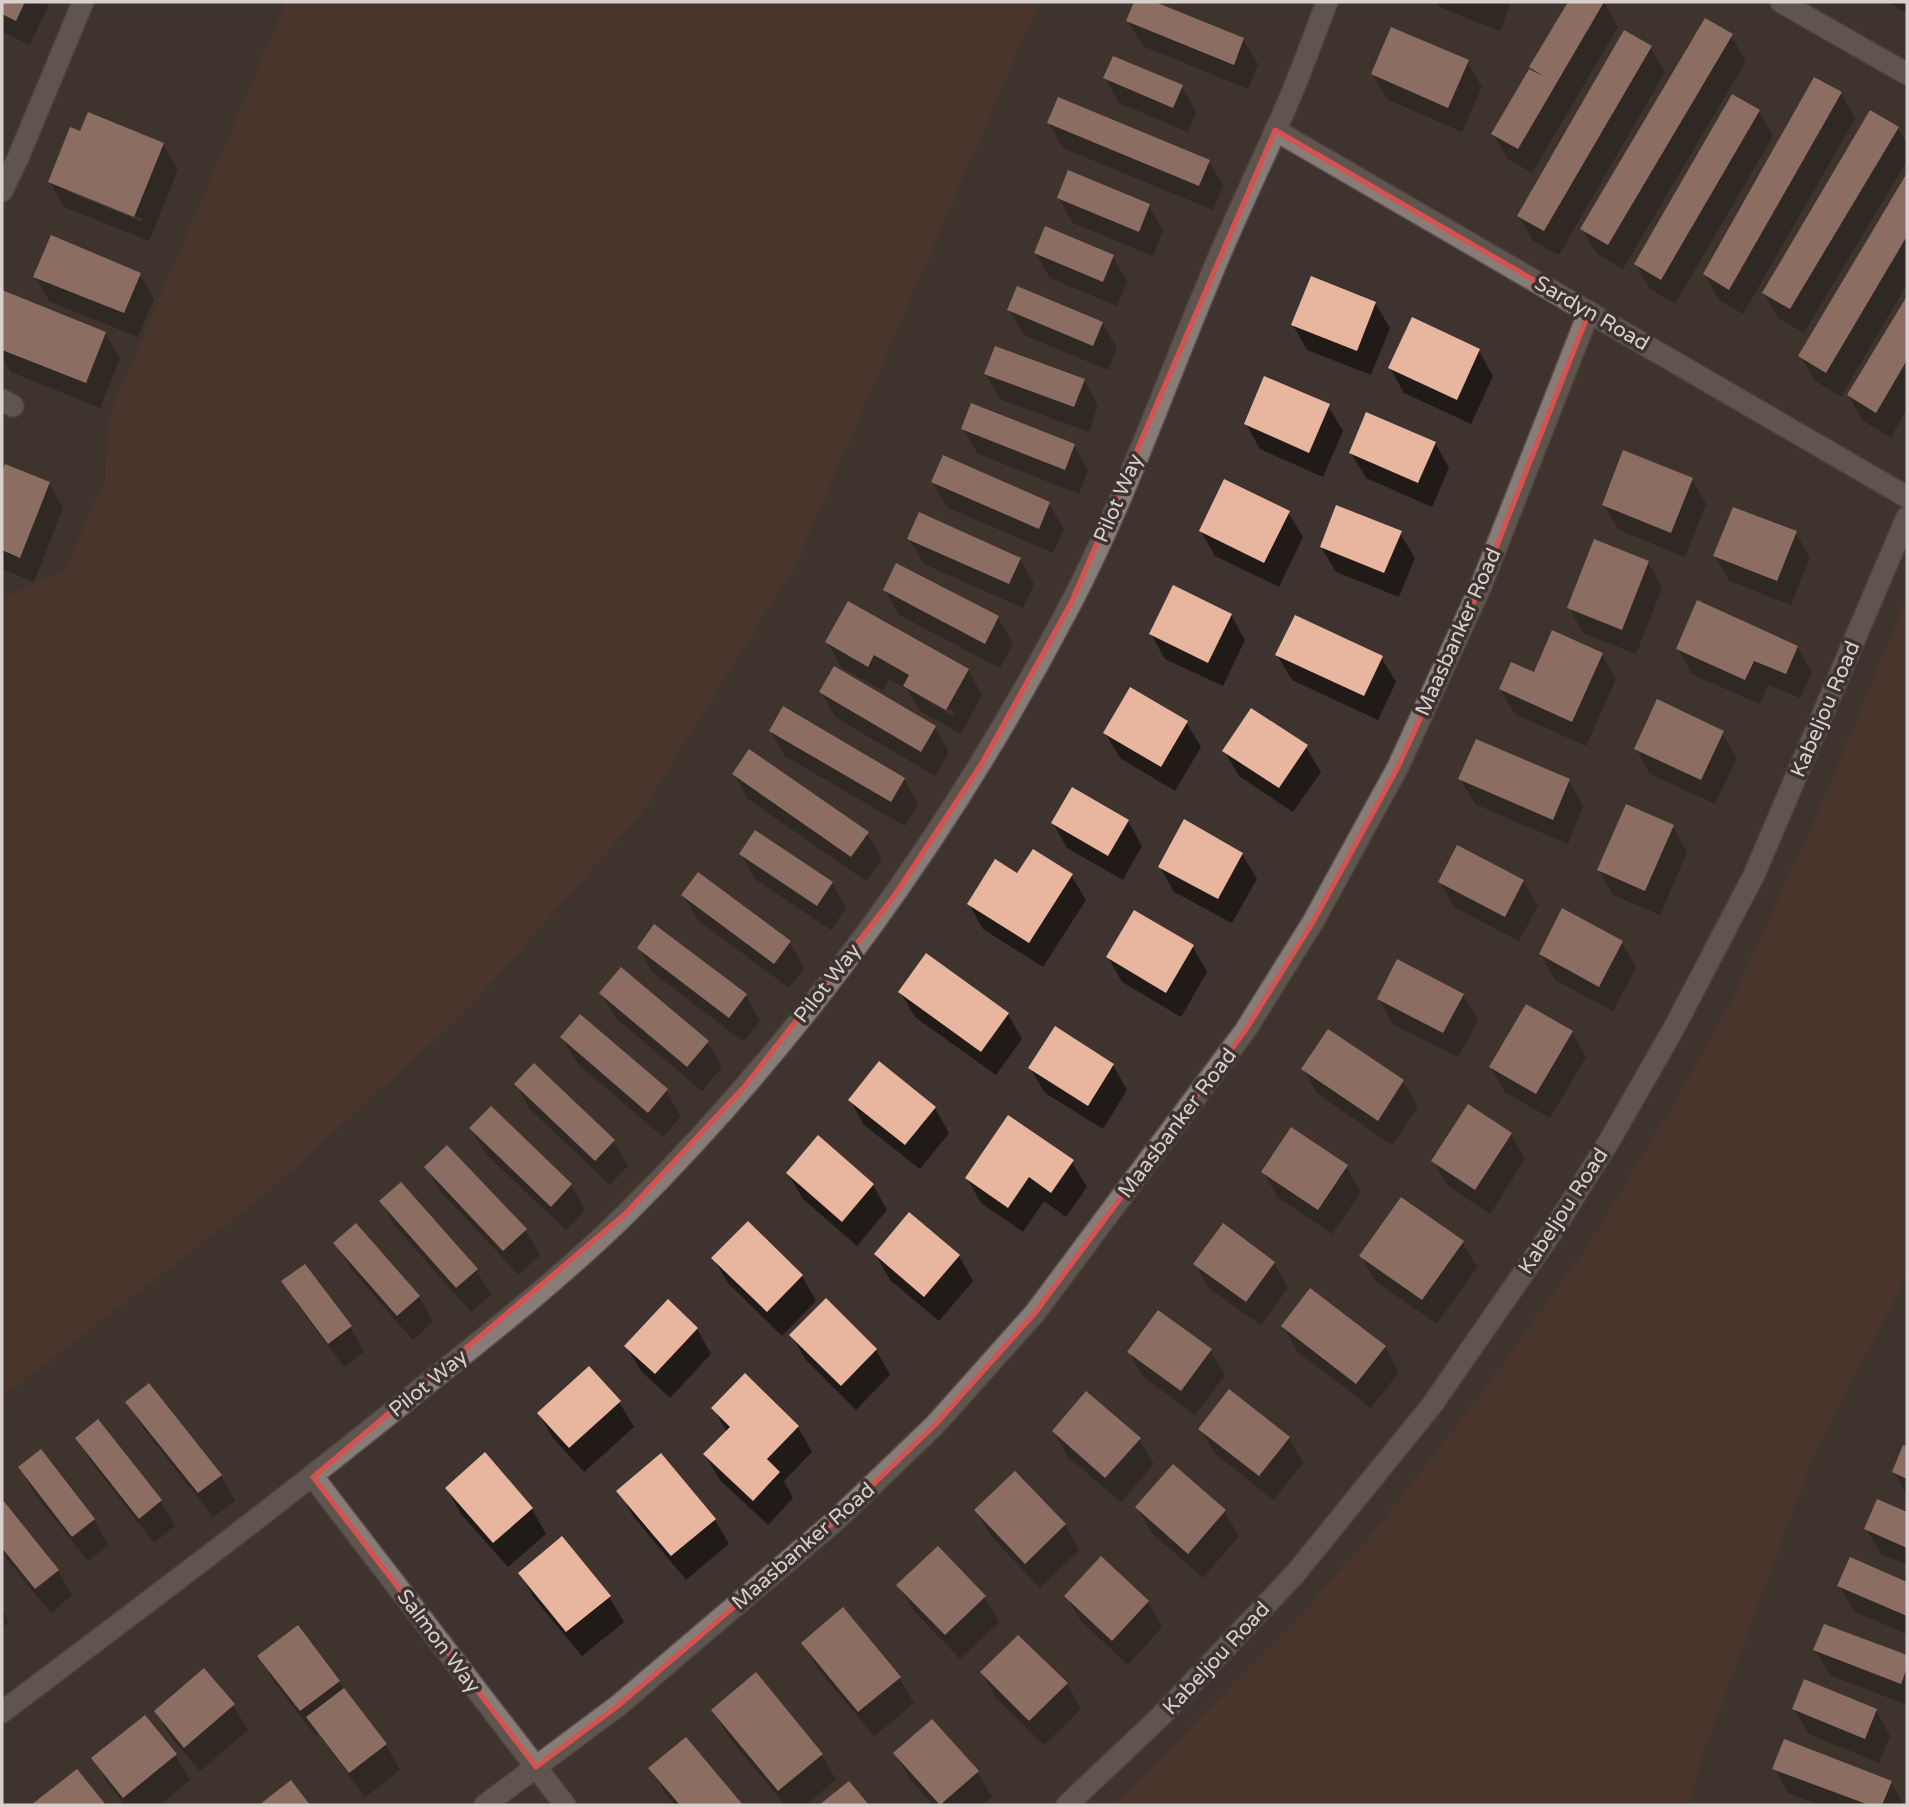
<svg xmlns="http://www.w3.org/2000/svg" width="1909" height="1807" font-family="'Varela Round',sans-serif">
	<rect width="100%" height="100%" fill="#3e332e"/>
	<g fill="#57392b">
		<polygon points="286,2 1039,2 795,566 640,815 467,1010 268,1192 2,1397 2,599 65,568 105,482 109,416"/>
		<polygon points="1907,597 1907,1275 1809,1467 1704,1751 1688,1805 1115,1805 1300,1616 1382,1522 1487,1386 1586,1248 1665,1119 1732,1001 1826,794"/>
	</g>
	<g fill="#0007" fill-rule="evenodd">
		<polygon points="2,2 50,2 30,45 2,32"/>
		<polygon points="1136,2 1150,2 1243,39 1258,64 1248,89 1143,46 1128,21"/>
		<polygon points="1436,2 1511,2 1500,31 1439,7"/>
		<polygon points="1570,2 1604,2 1618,27 1532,173 1508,159 1493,134 1535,74 1531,67"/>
		<polygon points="1888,2 1907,2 1907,13"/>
		<polygon points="1731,36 1746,61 1623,269 1597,254 1582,229"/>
		<polygon points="1650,47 1665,72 1559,255 1533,241 1519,216"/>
		<polygon points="1467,62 1482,87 1462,132 1387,99 1373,74"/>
		<polygon points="1105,78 1182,87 1196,112 1188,132 1119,103"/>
		<polygon points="1841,93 1855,119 1743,314 1719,300 1705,274"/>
		<polygon points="1759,111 1773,136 1675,304 1650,289 1636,264"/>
		<polygon points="1049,123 1209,161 1223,186 1213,210 1063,148"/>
		<polygon points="1898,128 1907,145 1907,161 1804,333 1778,318 1764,293"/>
		<path d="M163,145L178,170L149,241L64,207L50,182ZM68,188L143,219L142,222L68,192Z"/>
		<polygon points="1907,176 1907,284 1841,397 1815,381 1800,356"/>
		<polygon points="1059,198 1148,205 1163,230 1153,256 1073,223"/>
		<polygon points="1036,253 1113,257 1127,282 1117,306 1050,278"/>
		<polygon points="139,274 154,299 138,337 50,302 35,277"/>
		<polygon points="2,291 105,333 120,358 100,408 11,372 2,358"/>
		<polygon points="1907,299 1907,409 1891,437 1863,421 1849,396"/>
		<polygon points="1375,303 1390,328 1371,375 1307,350 1293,325"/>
		<polygon points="1009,310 1102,323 1117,348 1108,370 1024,335"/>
		<polygon points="1479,351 1493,376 1471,424 1404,393 1390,368"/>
		<polygon points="986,374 1084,380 1098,405 1089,432 1000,399"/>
		<polygon points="1328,406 1343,431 1323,477 1260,449 1246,424"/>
		<polygon points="963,429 1074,445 1088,470 1079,494 978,454"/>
		<polygon points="1435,443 1449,468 1432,507 1366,478 1351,453"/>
		<polygon points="6,466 49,483 63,508 34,582 2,569 2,477"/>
		<polygon points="1692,479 1706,504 1685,557 1619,530 1604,505"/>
		<polygon points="933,482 1049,504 1064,529 1053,553 947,507"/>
		<polygon points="1288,512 1303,537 1279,587 1215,556 1201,531"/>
		<polygon points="1795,532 1810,557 1791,605 1730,581 1715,556"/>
		<polygon points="1400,533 1415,558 1399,597 1336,572 1321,547"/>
		<polygon points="909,539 1020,559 1034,584 1023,608 924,564"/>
		<polygon points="1648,562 1662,588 1636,654 1583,633 1569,607"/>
		<polygon points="885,590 998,618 1013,643 1000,668 899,615"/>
		<polygon points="1231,615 1245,640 1223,686 1165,659 1151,634"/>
		<path d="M827,642L968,670L982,695L961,734L920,711L907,690L889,679L883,691L841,667ZM920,693L955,712L953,716L920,697Z"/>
		<polygon points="1797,647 1812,672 1800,698 1768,685 1760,704 1692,674 1678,649"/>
		<polygon points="1601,654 1616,679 1586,746 1515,714 1500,689 1534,674"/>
		<polygon points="1277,655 1381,657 1396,682 1378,720 1292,680"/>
		<polygon points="821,692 934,727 949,752 935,776 835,717"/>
		<polygon points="1186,722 1201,747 1175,791 1120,758 1105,733"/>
		<polygon points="771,731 904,779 918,804 905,826 785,756"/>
		<polygon points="1722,733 1737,758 1715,804 1650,774 1636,748"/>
		<polygon points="1306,747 1321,772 1293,812 1239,776 1224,751"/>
		<polygon points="734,774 867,834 882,859 866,881 748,799"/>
		<polygon points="1460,779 1569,781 1583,806 1568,844 1475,804"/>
		<polygon points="1128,821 1142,846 1123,880 1067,848 1053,823"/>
		<polygon points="1673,827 1687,852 1660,915 1613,895 1599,870"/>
		<polygon points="741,854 832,883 846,908 831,930 755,879"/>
		<polygon points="1242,854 1257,879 1232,923 1174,892 1160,867"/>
		<polygon points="1071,875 1086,900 1043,967 983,929 969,904 1018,876"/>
		<polygon points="1523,881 1538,906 1519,941 1454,907 1440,882"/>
		<polygon points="683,895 790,943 804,968 789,988 698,920"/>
		<polygon points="655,927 746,996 760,1021 744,1042 653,973 639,948"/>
		<polygon points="1621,942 1636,967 1613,1011 1555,980 1541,954"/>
		<polygon points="1193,947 1207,972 1181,1017 1122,982 1108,957"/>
		<polygon points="900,992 1008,1014 1022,1039 996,1075 915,1017"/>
		<polygon points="601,993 707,1042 722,1067 702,1091 616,1018"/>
		<polygon points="1463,995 1478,1020 1458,1057 1393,1024 1379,999"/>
		<polygon points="1329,1031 1403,1082 1418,1107 1392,1145 1318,1094 1303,1069"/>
		<polygon points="1572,1032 1586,1057 1550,1118 1505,1092 1491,1067"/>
		<polygon points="562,1038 666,1091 681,1116 663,1137 577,1063"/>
		<polygon points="1113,1065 1127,1090 1103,1129 1045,1093 1030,1068"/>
		<polygon points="516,1084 613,1141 628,1166 610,1185 530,1109"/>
		<polygon points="850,1100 935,1108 949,1133 920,1169 864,1125"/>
		<polygon points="491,1108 571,1185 585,1210 566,1230 486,1154 471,1129"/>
		<polygon points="1511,1134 1525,1159 1490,1214 1448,1186 1433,1161"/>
		<polygon points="1072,1162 1087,1187 1066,1217 1044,1201 1023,1232 981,1203 967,1178"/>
		<polygon points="426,1167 525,1230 540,1255 519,1275 441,1192"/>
		<polygon points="1346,1167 1361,1192 1332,1234 1278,1197 1263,1172"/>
		<polygon points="788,1174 873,1185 887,1210 857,1246 803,1199"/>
		<polygon points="381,1202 476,1270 491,1295 471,1312 396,1227"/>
		<polygon points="748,1223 802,1276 816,1301 782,1336 728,1283 713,1258"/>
		<polygon points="1462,1242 1477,1267 1437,1324 1375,1281 1361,1256"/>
		<polygon points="335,1243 419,1297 433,1322 413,1340 350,1268"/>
		<polygon points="876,1255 959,1256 973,1281 939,1321 890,1280"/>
		<polygon points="1274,1263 1288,1288 1261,1325 1210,1289 1195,1264"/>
		<polygon points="284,1282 350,1327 364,1352 344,1367 298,1306"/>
		<polygon points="826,1300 876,1350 890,1375 856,1410 806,1360 791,1335"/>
		<polygon points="1283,1326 1385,1347 1399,1372 1371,1408 1297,1351"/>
		<polygon points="697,1329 711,1354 670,1398 641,1371 626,1346"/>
		<polygon points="1210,1350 1225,1375 1195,1415 1143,1377 1129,1352"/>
		<polygon points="128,1402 221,1476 235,1501 213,1517 142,1427"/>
		<polygon points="619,1402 634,1427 584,1472 553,1438 539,1414"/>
		<polygon points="713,1408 798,1427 812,1452 784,1481 793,1498 768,1525 720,1480 705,1455 727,1432"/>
		<polygon points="98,1422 160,1501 175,1526 154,1543 92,1463 77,1438"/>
		<polygon points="1200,1429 1289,1438 1303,1463 1274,1500 1215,1454"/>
		<polygon points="1054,1432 1139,1439 1154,1464 1121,1502 1068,1457"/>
		<polygon points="1904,1447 1907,1448 1907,1495 1894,1472"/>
		<polygon points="40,1452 94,1520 108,1545 88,1561 34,1493 20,1468"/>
		<polygon points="1015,1474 1065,1525 1079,1550 1040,1588 991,1536 976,1511"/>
		<polygon points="447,1489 532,1509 546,1534 508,1567 461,1514"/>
		<polygon points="619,1491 715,1520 729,1544 686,1580 633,1516"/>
		<polygon points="1878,1501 1907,1514 1907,1565 1881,1554 1866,1528"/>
		<polygon points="2,1502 58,1571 72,1595 51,1613 2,1553"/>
		<polygon points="1137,1508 1224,1511 1239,1536 1203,1578 1152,1533"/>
		<polygon points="1851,1559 1907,1584 1907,1634 1854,1611 1839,1586"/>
		<polygon points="520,1573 609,1597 624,1622 582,1656 534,1598"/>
		<polygon points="899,1585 984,1597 999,1622 960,1659 913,1610"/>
		<polygon points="1066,1596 1148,1602 1162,1627 1128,1665 1081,1621"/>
		<polygon points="2,1609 9,1622 2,1628"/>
		<polygon points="1825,1626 1907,1657 1907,1705 1830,1675 1815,1650"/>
		<polygon points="1018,1638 1067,1684 1081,1709 1044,1745 996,1698 982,1673"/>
		<polygon points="803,1643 899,1678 914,1703 874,1736 817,1668"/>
		<polygon points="260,1657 339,1682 386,1745 400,1770 365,1797 318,1733 315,1735 274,1682"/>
		<polygon points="204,1671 233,1705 248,1730 200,1771 170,1736 156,1711"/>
		<polygon points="756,1675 822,1755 836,1780 805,1805 785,1805 727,1735 713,1710"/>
		<polygon points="1794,1709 1876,1710 1890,1736 1879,1763 1809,1734"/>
		<polygon points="145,1718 175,1755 190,1780 159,1805 125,1805 108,1784 94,1759"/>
		<polygon points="686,1739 741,1805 675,1805 665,1793 651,1768"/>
		<polygon points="895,1754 977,1772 992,1797 982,1805 933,1805 910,1779"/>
		<polygon points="1774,1768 1891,1782 1904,1805 1820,1805 1789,1794"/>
	</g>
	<g fill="#e8b59f">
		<polygon points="2,2 25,2 16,21 2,14"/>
		<polygon points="1134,2 1155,2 1244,38 1234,65 1126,21"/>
		<polygon points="1568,2 1604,2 1518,149 1491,134 1529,69 1543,76 1529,67"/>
		<polygon points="1705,18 1733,34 1608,245 1580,229"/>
		<polygon points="1391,27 1469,60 1448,108 1371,74"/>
		<polygon points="1624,30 1652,46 1544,231 1517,216"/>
		<polygon points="1113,56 1183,85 1173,108 1103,78"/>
		<polygon points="1814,77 1842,92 1729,290 1703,274"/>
		<polygon points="1732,94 1760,110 1661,280 1634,264"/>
		<polygon points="1058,97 1210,160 1199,186 1047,123"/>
		<polygon points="1870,110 1899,127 1790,309 1762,293"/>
		<polygon points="88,112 164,143 134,217 48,182 70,127 80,131"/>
		<polygon points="1068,170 1150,204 1139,232 1057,198"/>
		<polygon points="1907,173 1907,236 1826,373 1798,356"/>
		<polygon points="1045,226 1114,255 1103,282 1034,253"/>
		<polygon points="51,235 141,273 124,313 33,277"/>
		<polygon points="1311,276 1376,302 1357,351 1291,325"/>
		<polygon points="1017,286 1103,322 1093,346 1007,310"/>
		<polygon points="2,290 106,332 86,383 2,350"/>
		<polygon points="1907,296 1907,360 1876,413 1847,395"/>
		<polygon points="1412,317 1480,349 1457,400 1388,368"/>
		<polygon points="995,346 1085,379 1074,407 984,374"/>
		<polygon points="1264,376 1330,404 1309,453 1244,424"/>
		<polygon points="971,403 1075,444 1065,470 961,429"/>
		<polygon points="1366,412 1436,442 1418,483 1349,453"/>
		<polygon points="1623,450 1693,478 1671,533 1602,505"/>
		<polygon points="943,455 1050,502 1039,529 931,482"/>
		<polygon points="5,464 50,482 20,558 2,550 2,473"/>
		<polygon points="1224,479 1290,511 1264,563 1199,531"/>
		<polygon points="1336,505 1402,531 1384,573 1320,547"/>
		<polygon points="1733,507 1797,531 1777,581 1713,556"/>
		<polygon points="919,512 1021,558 1009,584 907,539"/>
		<polygon points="1594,539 1649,561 1622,630 1567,608"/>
		<polygon points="896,563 999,616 985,644 883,590"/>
		<polygon points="1173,585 1232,614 1208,663 1149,634"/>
		<polygon points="1697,600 1798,646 1786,674 1754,661 1745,680 1676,649"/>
		<polygon points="848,601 969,669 946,710 903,686 909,675 874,655 868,667 825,642"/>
		<polygon points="1295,615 1383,656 1364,696 1275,655"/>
		<polygon points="1552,630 1603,653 1572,722 1499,689 1511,662 1534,672"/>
		<polygon points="834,666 936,726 921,752 819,692"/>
		<polygon points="1130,687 1188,721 1161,767 1103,733"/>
		<polygon points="1657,699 1724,731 1701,780 1634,749"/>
		<polygon points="783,706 905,778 891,802 769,731"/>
		<polygon points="1251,708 1308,745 1279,788 1222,751"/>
		<polygon points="1476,739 1570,779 1553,820 1458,779"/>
		<polygon points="749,749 869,832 851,857 732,774"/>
		<polygon points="1072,787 1129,820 1108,856 1051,823"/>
		<polygon points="1626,804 1674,825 1645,891 1597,870"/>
		<polygon points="1184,819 1243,853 1218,899 1158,867"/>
		<polygon points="755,830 833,882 817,906 739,854"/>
		<polygon points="1457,845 1524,880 1505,917 1438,882"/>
		<polygon points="1033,849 1073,874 1029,943 967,904 995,859 1017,873"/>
		<polygon points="698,872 791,941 774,964 681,895"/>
		<polygon points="1562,908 1623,941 1599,987 1539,954"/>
		<polygon points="1134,910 1194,945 1166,993 1106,957"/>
		<polygon points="654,924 747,994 729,1018 637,948"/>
		<polygon points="926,953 1009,1013 981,1052 898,992"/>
		<polygon points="1397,959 1464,994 1443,1033 1377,999"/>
		<polygon points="621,967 709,1041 687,1067 599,993"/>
		<polygon points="1526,1004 1573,1031 1536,1094 1489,1067"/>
		<polygon points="580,1014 668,1089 648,1113 560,1037"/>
		<polygon points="1055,1026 1114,1064 1088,1106 1028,1068"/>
		<polygon points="1328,1029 1404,1080 1378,1121 1301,1069"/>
		<polygon points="879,1061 936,1107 905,1145 848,1100"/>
		<polygon points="534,1063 615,1140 595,1161 514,1084"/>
		<polygon points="1468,1104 1512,1133 1475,1190 1431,1161"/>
		<polygon points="491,1106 572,1184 551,1207 469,1128"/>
		<polygon points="1008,1115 1074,1160 1051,1193 1029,1177 1008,1208 965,1178"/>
		<polygon points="1291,1127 1348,1165 1318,1210 1261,1172"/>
		<polygon points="818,1135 874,1184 842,1222 786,1173"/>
		<polygon points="447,1145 527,1229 503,1251 424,1167"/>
		<polygon points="401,1182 478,1269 456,1288 379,1201"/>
		<polygon points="1401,1197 1464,1241 1422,1300 1359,1256"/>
		<polygon points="909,1212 960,1255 924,1297 874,1254"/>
		<polygon points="748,1221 803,1275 767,1312 711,1258"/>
		<polygon points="356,1223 420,1296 397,1316 333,1243"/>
		<polygon points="1223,1223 1275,1262 1246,1302 1193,1264"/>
		<polygon points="305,1264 352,1326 328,1344 281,1281"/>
		<polygon points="1310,1288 1386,1346 1356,1384 1281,1326"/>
		<polygon points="826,1298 877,1349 841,1386 789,1335"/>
		<polygon points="668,1299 698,1328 655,1374 624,1346"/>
		<polygon points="1158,1310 1212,1349 1181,1391 1127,1352"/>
		<polygon points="589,1366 621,1401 569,1448 537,1413"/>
		<polygon points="745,1373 799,1426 767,1459 780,1472 753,1501 703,1454 730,1427 711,1408"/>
		<polygon points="149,1383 222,1475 198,1493 125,1402"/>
		<polygon points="1229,1389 1290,1437 1259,1476 1198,1429"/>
		<polygon points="1086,1391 1141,1438 1105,1478 1052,1431"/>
		<polygon points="98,1419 162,1500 139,1519 75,1438"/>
		<polygon points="1903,1445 1907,1446 1907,1479 1892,1472"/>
		<polygon points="41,1449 95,1519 72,1537 18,1467"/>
		<polygon points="485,1452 533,1508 493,1543 445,1488"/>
		<polygon points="661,1453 716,1519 671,1556 616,1491"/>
		<polygon points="1173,1464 1226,1510 1188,1554 1135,1507"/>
		<polygon points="1015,1471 1066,1524 1025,1564 974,1510"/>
		<polygon points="2,1499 59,1570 35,1589 2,1548"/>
		<polygon points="1877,1499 1907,1512 1907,1548 1864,1529"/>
		<polygon points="562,1536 611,1596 566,1632 518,1573"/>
		<polygon points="938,1546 986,1596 945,1635 896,1585"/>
		<polygon points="1101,1556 1149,1601 1112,1641 1064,1596"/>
		<polygon points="1850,1557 1907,1582 1907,1616 1837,1586"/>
		<polygon points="843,1607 901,1677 858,1712 801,1643"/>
		<polygon points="1824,1624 1907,1655 1907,1668 1901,1684 1813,1650"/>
		<polygon points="298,1625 340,1681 300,1711 257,1656"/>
		<polygon points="1018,1635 1068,1683 1029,1721 980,1672"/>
		<polygon points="204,1668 235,1704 184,1748 154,1711"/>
		<polygon points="756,1672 823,1754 778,1791 711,1710"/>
		<polygon points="1804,1679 1877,1709 1865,1739 1792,1709"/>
		<polygon points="344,1688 387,1744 349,1773 306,1717"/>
		<polygon points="145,1715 177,1754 123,1798 91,1758"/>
		<polygon points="932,1719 979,1771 940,1805 893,1753"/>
		<polygon points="686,1737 743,1805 680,1805 648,1768"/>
		<polygon points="1784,1739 1892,1781 1882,1805 1869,1805 1772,1769"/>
		<polygon points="77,1769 106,1805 31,1805"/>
		<polygon points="291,1780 310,1805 259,1805"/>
		<polygon points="849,1781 869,1805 819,1805"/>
	</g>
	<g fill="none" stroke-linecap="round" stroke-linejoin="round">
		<g stroke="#5a514d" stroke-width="24">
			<g id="street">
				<polyline points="1781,2 1907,74"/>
				<polyline points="1275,130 1907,497"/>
				<polyline points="2,191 18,158 83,2"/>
				<polyline points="2,400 13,406"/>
				<polyline points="313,1477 565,1805"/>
				<path d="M2,1712C144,1605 286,1499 424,1386C493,1331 564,1275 627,1213C805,1036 954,827 1070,605C1125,500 1164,387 1210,278C1235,216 1265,157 1291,95C1304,64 1315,33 1327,2"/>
				<polyline points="485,1805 619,1705 834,1522 935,1425 1035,1313 1245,1031 1313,922 1398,767 1481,586 1589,312"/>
				<polyline points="1067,1805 1161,1716 1295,1574 1432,1405 1556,1226 1611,1138 1674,1028 1754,875 1907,517"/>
			</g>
		</g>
		<use href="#street" stroke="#897c76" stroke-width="21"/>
	</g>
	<path d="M0 0H1909V1807H0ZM1275,130L1589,312L1481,586L1398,767L1313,922L1245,1031L1035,1313L935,1425L834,1522L619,1705L536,1767L313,1477L625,1214L744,1087L894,896L982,763L1071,603Z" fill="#3e332e" fill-opacity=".55" fill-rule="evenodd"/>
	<path fill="none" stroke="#d65251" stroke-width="5" stroke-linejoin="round" d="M1275,130L1589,312L1481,586L1398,767L1313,922L1245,1031L1035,1313L935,1425L834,1522L619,1705L536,1767L313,1477L625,1214L744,1087L894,896L982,763L1071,603Z"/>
	<g text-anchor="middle" stroke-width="7" stroke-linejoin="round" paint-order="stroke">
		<g font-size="21" fill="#d7d0cd" stroke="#3e332e">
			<text transform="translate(1592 313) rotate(30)" y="7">Sardyn Road</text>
			<text transform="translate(1118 498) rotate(-67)" y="7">Pilot Way</text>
			<text transform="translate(1458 632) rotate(-66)" y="7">Maasbanker Road</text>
			<text transform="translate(1825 709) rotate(-67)" y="7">Kabeljou Road</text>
			<text transform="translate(827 983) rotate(-52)" y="7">Pilot Way</text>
			<text transform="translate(1177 1123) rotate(-53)" y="7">Maasbanker Road</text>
			<text transform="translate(1563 1211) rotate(-57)" y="7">Kabeljou Road</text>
			<text transform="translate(428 1383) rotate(-39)" y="7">Pilot Way</text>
			<text transform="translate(803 1546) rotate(-41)" y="7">Maasbanker Road</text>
			<text transform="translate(439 1641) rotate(53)" y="7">Salmon Way</text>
			<text transform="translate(1216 1658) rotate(-47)" y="7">Kabeljou Road</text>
		</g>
	</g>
	<rect width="1909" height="1807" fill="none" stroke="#d7d0cd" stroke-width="7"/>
</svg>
